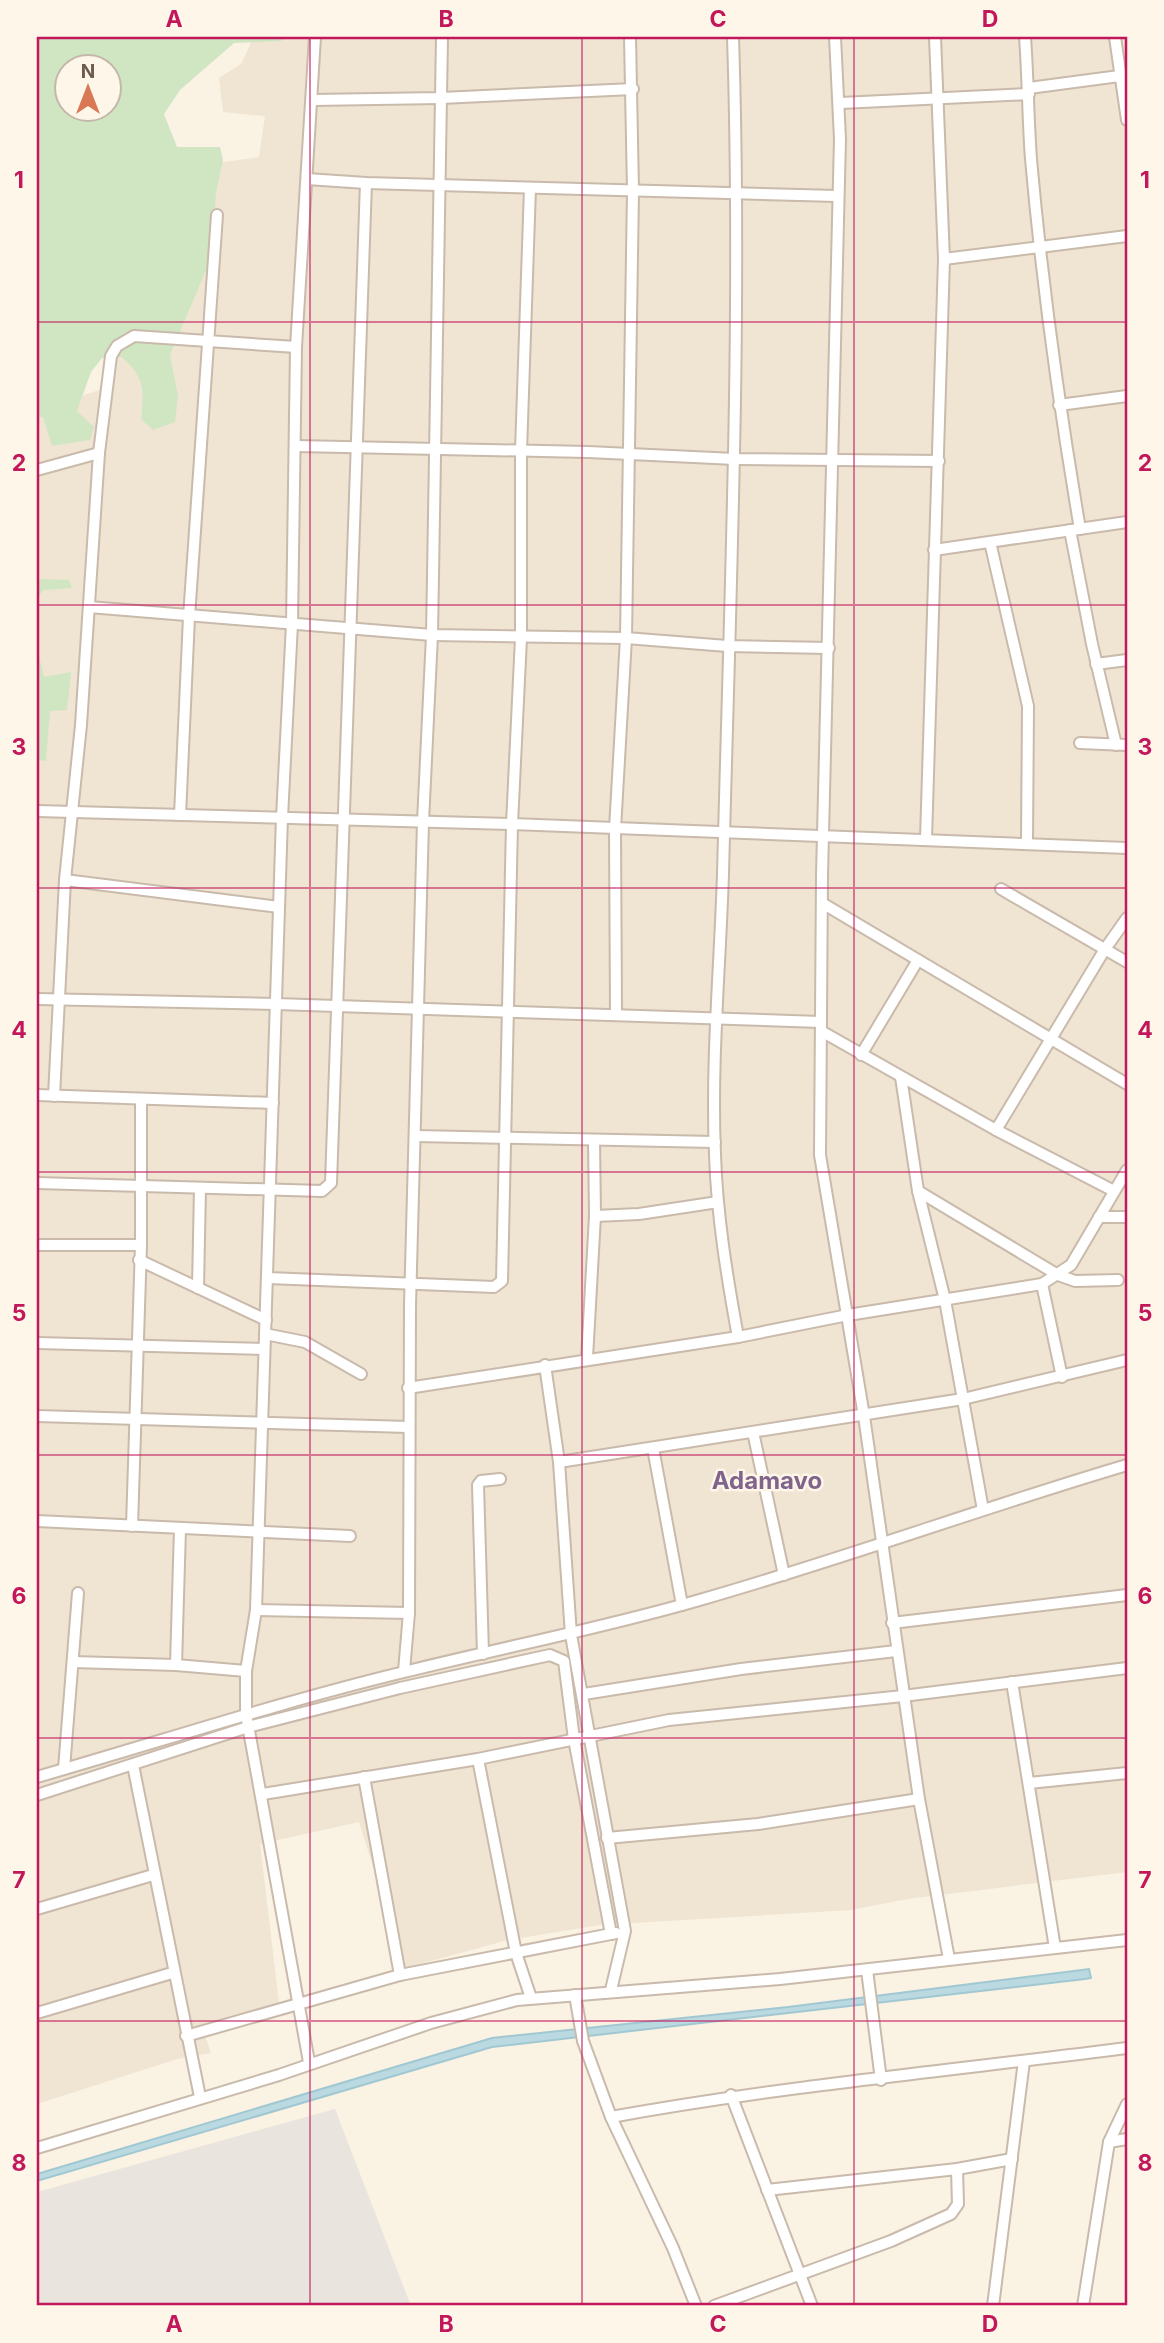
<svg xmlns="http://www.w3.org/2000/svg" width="1164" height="2343" font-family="Inter,sans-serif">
	<rect width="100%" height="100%" fill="#faf2e3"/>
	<polygon fill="#f0e4d3" points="254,37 1127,37 1127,1872 907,1899 851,1910 600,1925 508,1940 405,1968 359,1822 260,1844 279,2003 201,2024 211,2053 177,2059 37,2104 37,411 99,390 113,333 203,165 259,157 265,116 223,112 219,78 241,64"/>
	<polygon fill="#e9e4de" points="335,2109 411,2306 37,2306 37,2192"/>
	<g fill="#d0e6c3" fill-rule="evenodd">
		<path d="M37,37H285L281,41L234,43L180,90L164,114L177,147H220L223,160L216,193L212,256L170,355L178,396L175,422L153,430L141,419C144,389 145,378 122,357L102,358L91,372L77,411L94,427L90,440L52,446L43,417L37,418ZM66,66H108V108H66Z"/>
		<polygon points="37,579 69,580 72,588 44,590 37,597"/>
		<polygon points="37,648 44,677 71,672 67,710 50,711 46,761 37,760"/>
	</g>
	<polygon fill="#bad9e1" stroke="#a1c8d2" stroke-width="2" points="1089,1969 1091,1978 1085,1979 492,2047 37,2181 37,2174 492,2038 788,2007"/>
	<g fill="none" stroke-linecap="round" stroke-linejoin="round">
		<g stroke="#c9baab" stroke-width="14">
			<g id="minor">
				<path d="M733,37C742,316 730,595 723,874C720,968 711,1061 715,1155C717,1216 727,1277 738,1337"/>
				<polyline points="835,37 840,139 822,875 820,1155 864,1416 919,1799 949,1959"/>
				<path d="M1025,37C1028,77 1028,119 1031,159C1042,283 1059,406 1080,529"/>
				<polyline points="1115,37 1127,120"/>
				<polyline points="1029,88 1127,75"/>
				<polyline points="312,100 441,98 633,89"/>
				<polyline points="841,103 1029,94"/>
				<polyline points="307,179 366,183 837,196"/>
				<polyline points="944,259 1127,236"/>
				<polyline points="1059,405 1127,396"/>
				<polyline points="296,446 588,452 735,459 939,461"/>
				<polyline points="37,470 99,453"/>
				<polyline points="1070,530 1092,644 1116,745"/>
				<polyline points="990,542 1028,706 1027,842"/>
				<polyline points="934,550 1127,522"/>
				<polyline points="89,607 432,635 626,638 727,646 829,648"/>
				<polyline points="1096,664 1127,660"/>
				<polyline points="1080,743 1127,745"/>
				<polyline points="37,811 512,824 1127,848"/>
				<polyline points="180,815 189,617 217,215"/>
				<polyline points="926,839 944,259 935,37"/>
				<polyline points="65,880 279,907"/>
				<polyline points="1001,889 1127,962"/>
				<polyline points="822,903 1127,1084"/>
				<polyline points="37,999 276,1004 821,1022"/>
				<polyline points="616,1015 615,829 626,638 633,191 630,37"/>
				<polyline points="821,1031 996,1130 1114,1191"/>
				<polyline points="861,1055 918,960"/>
				<polyline points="901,1077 918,1191 945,1300 983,1510"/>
				<polyline points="37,1095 273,1103"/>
				<polyline points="54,1096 65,880 81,725 99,453 111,356 117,346 134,336 296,347"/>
				<polyline points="996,1130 1105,949 1127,918"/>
				<polyline points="416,1136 715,1142"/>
				<polyline points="37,1183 322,1191 331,1183 366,183"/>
				<polyline points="918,1191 1058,1275 1075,1281 1118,1280"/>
				<polyline points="595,1216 639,1214 718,1202"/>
				<polyline points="1099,1217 1127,1217"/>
				<polyline points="37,1245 141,1245"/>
				<polyline points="139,1260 266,1320"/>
				<polyline points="268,1278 494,1287 502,1281 512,824 521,638 521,451 530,188"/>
				<polyline points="1042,1284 1062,1377"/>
				<polyline points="198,1288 200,1188"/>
				<polyline points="265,1334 305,1342 361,1374"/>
				<polyline points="37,1343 264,1349"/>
				<polyline points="587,1358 595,1216 594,1140"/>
				<polyline points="545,1365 559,1462 571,1635 625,1931 611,1990"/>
				<polyline points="408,1388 738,1337 848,1315 1042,1284 1071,1265 1127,1170"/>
				<polyline points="37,1416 408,1427"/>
				<polyline points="753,1432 784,1575"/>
				<polyline points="653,1448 682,1605"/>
				<polyline points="559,1462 963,1399 1127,1360"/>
				<polyline points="37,1521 350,1536"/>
				<polyline points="132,1526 141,1245 141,1099"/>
				<polyline points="256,1610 409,1613"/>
				<polyline points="892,1623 1127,1595"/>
				<polyline points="483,1654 478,1485 481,1481 500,1479"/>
				<polyline points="73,1662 176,1665 246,1671"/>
				<polyline points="176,1665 180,1528"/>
				<polyline points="404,1671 409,1613 410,1305 423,822 432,635 442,37"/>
				<polyline points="1012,1682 1055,1948"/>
				<polyline points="584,1694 741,1669 896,1651"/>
				<polyline points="478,1759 516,1953 531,1998"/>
				<polyline points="133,1765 200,2097"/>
				<polyline points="64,1769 78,1593"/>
				<path d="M37,1777C159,1742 280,1702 404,1672C504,1647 604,1628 703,1599C846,1558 985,1507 1127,1465"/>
				<polyline points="364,1777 400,1975"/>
				<polyline points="1029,1783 1127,1773"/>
				<polyline points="263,1794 478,1759 669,1720 903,1696 1127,1668"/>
				<polyline points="37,1795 248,1727 400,1688 550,1655 564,1661 574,1739 611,1934"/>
				<polyline points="607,1838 758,1824 919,1799"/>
				<polyline points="37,1909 153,1875"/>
				<polyline points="867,1970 881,2080"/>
				<polyline points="575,1995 583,2041 611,2117 673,2248 696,2306"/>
				<polyline points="37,2013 172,1973"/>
				<polyline points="186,2036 400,1975 616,1933"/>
				<polyline points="309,2062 246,1714 246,1671 256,1610 282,817 292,624 296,347 315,37"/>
				<polyline points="731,2095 812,2306"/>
				<path d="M611,2117C782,2086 955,2070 1127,2048"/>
				<polyline points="1109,2142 1127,2139"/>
				<polyline points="37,2148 279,2075 431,2023 517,2000 780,1979 1127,1940"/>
				<polyline points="767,2190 957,2169 1012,2159"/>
				<polyline points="714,2306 891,2241 951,2214 958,2204 957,2169"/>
				<polyline points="993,2306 1024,2061"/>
				<polyline points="1083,2306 1109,2142 1127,2104"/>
			</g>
		</g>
		<use href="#minor" stroke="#fff" stroke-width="10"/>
	</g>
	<path fill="none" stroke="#c2185b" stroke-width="2" stroke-opacity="0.55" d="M310,37V2306M582,37V2306M854,37V2306M37,322H1127M37,605H1127M37,888H1127M37,1172H1127M37,1455H1127M37,1738H1127M37,2021H1127"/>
	<g text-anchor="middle" stroke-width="5" stroke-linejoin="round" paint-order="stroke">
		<g font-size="24" font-weight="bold" fill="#80648c" stroke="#fdf6e9">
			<text x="767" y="1489">Adamavo</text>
		</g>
	</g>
	<rect width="1164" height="2343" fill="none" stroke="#fdf6e9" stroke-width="77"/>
	<g transform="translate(88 88)"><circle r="33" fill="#fdf6e9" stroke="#c4b8aa" stroke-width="2"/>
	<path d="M0-5L12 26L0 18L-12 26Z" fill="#d87854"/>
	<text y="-10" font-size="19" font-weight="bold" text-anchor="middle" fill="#6f5a4c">N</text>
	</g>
	<rect x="38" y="38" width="1088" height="2266" fill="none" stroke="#c2185b" stroke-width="2.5"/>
	<g font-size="23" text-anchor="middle" font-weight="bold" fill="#c2185b">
		<text x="174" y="27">A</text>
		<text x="446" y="27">B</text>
		<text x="718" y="27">C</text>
		<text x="990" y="27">D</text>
		<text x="19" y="188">1</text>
		<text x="1145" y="188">1</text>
		<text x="19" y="471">2</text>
		<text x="1145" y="471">2</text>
		<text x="19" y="755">3</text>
		<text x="1145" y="755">3</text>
		<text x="19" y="1038">4</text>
		<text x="1145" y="1038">4</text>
		<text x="19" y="1321">5</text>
		<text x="1145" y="1321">5</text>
		<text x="19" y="1604">6</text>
		<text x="1145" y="1604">6</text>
		<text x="19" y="1888">7</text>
		<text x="1145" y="1888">7</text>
		<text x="19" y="2171">8</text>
		<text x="1145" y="2171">8</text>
		<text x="174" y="2332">A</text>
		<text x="446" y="2332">B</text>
		<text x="718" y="2332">C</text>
		<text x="990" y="2332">D</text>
	</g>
</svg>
